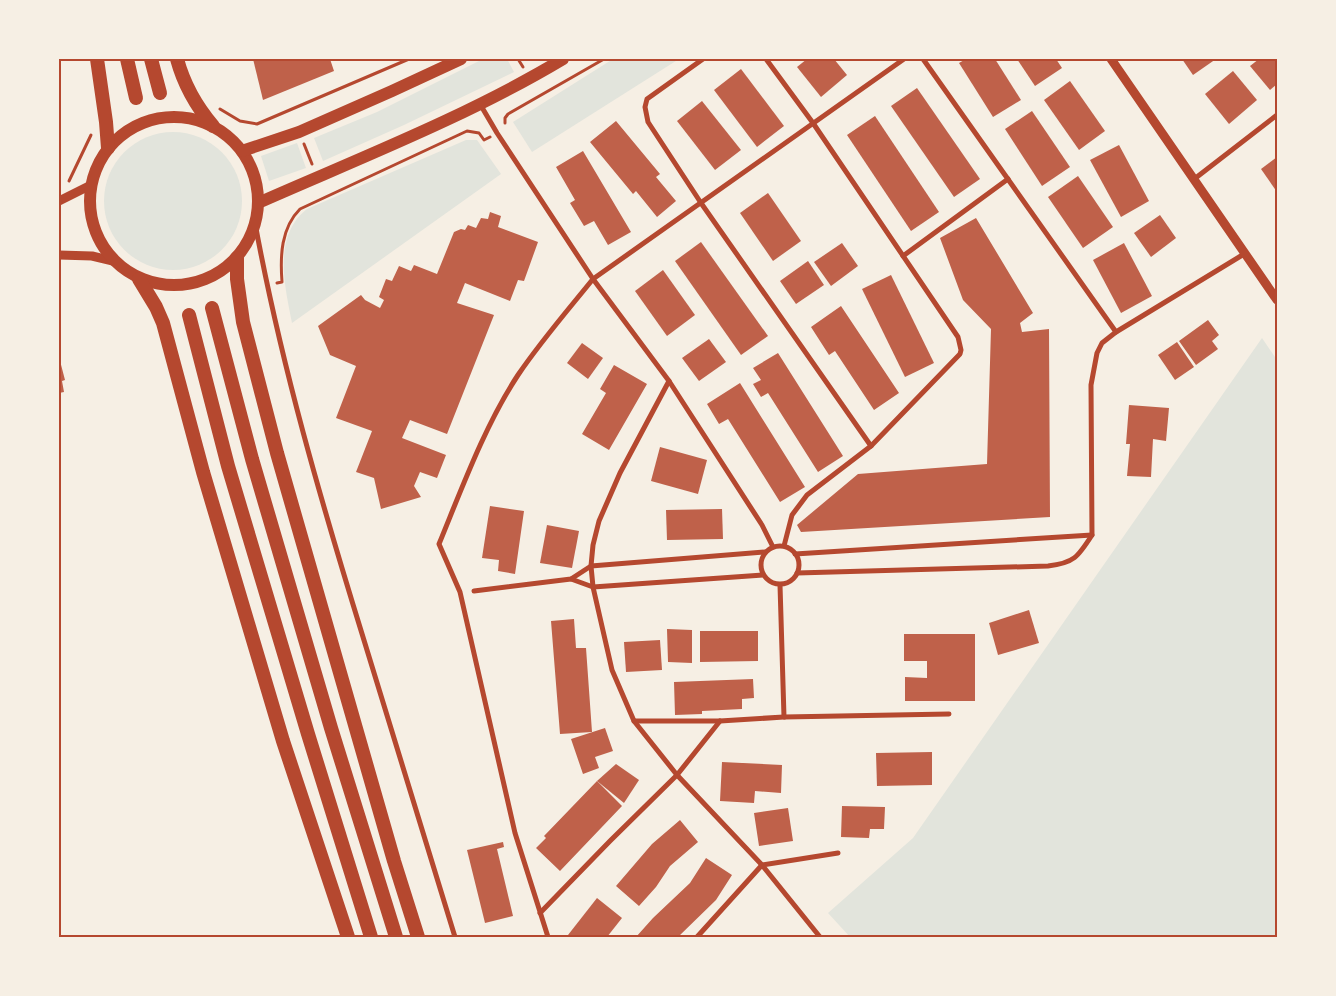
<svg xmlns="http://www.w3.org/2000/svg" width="1336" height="996" font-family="'Roboto Condensed',sans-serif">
	<rect width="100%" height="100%" fill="#f6efe4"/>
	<g fill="#e2e4dc">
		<polygon points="483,59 507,59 514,72 404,125 323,161 314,138 377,112"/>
		<polygon points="613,59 679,59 532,152 513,122"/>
		<circle cx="173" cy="201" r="69"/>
		<path d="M466,140H477L501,174L292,323C285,287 272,236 307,209Z"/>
		<polygon points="297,143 306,168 269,181 261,156"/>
		<polygon points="1262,338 1277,360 1277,937 850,937 828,913 913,838"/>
	</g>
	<g fill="#bf614a">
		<polygon points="253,59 330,59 334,71 263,100"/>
		<polygon points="807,59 834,59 847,75 821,97 797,67"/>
		<polygon points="966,59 995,59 1021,100 993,117 959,63"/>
		<polygon points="1017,59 1056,59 1062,68 1035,86"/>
		<polygon points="1182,59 1216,59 1193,75"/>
		<polygon points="1259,59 1277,59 1277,84 1270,90 1250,66"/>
		<polygon points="741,69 784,126 757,147 714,90"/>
		<polygon points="1233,71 1257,100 1229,124 1205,94"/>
		<polygon points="1070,81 1105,131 1079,150 1044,100"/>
		<polygon points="917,88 980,179 954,197 891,106"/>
		<polygon points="702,101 741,150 715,170 677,121"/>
		<polygon points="1032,111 1070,167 1042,186 1005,129"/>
		<polygon points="875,116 939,212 911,231 847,135"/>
		<polygon points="616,121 660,174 656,177 676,201 657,217 636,191 633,194 590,142"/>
		<polygon points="1119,145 1149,201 1121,217 1090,160"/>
		<polygon points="583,151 631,232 608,245 594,221 584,226 570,203 575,200 556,167"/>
		<polygon points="1277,157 1277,192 1261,169"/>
		<polygon points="1078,176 1113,227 1083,248 1048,197"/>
		<polygon points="768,193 801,241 773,261 740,213"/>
		<polygon points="490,212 501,216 498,227 538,242 524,281 518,280 510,301 465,283 457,303 494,315 447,434 410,420 402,438 446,455 437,478 420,472 414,486 421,497 381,509 374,478 356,472 372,431 336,418 356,366 330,355 318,326 361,295 365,300 380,308 384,300 379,297 386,279 392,281 399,266 411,271 414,265 437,274 454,232 461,229 465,230 468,225 476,228 481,218 488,219"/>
		<polygon points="1160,215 1176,238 1151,257 1134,233"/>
		<polygon points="976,218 1033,313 1020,323 1022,332 1049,329 1050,517 801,532 797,525 858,474 987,464 991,329 963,300 940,238"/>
		<polygon points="701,242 768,336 741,355 675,261"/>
		<polygon points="842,243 858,266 831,286 814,262"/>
		<polygon points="1124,243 1152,296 1121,313 1093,260"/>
		<polygon points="808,261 824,285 796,304 780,281"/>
		<polygon points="663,270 695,315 667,336 635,291"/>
		<polygon points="891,275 934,363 905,377 862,289"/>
		<polygon points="841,306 899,393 874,410 835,351 829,355 811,327"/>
		<polygon points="1208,320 1219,335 1212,341 1218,349 1196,365 1179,341"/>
		<polygon points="709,339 726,362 699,381 682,358"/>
		<polygon points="1177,342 1194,367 1175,380 1158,355"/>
		<polygon points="582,343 603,358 588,379 567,363"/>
		<polygon points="778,353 843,456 818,472 768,393 761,397 753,384 761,380 753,368"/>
		<polygon points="59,357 65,380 62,381 64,392 59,393"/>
		<polygon points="614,365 647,384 609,450 582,434 606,393 600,389"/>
		<polygon points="740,383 805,487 780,502 728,419 719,424 707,404"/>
		<polygon points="1129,405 1169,408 1166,441 1153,439 1151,477 1127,476 1130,444 1126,444"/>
		<polygon points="660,447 707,460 698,494 651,481"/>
		<polygon points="490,506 524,511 515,574 498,571 499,560 482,558"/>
		<polygon points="722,509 723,539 667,540 666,510"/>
		<polygon points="547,525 579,531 572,568 540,563"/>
		<polygon points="1029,610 1039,643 998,655 989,623"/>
		<polygon points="574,619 576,648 586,648 592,732 560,734 551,621"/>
		<polygon points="667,629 692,630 692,663 668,662"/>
		<polygon points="700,631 758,631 758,661 700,662"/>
		<polygon points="904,634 975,634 975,701 905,701 905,677 927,678 927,661 904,661"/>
		<polygon points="660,640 662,670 626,672 624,642"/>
		<polygon points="753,679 754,698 742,699 742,709 702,711 702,714 675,715 674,682"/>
		<polygon points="605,728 613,751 595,757 599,768 583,774 571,739"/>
		<polygon points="932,752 932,785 877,786 876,753"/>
		<polygon points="722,762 782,765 781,793 755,791 754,803 720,801"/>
		<polygon points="616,764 639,780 624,803 597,781"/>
		<polygon points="597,781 622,806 560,871 536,848 546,838 544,836"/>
		<polygon points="842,806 885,807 884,829 870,829 869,838 841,837"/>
		<polygon points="788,808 793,841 759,846 754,813"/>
		<polygon points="680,820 698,842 670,866 656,887 639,906 616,886 652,844"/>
		<polygon points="503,842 504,847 497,849 513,916 485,923 467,850"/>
		<polygon points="706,858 732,875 716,900 678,937 636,937 653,918 690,883"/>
		<polygon points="597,898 622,918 607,937 571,937 568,935"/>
	</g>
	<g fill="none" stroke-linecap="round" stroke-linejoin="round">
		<g stroke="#b5482f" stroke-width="3">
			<polyline points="518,59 523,67"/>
			<polyline points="220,109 240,121 257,124 409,59"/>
			<polyline points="505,123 505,118 508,114 604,59"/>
			<polyline points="304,144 312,164"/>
			<polyline points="69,181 91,135"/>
			<path d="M277,283L282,282C280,256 281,228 300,209L467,131L479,133L484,140L490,137"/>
		</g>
		<g stroke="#b5482f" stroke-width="5">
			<polyline points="703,59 647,99 645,107 648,122 701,203 871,446"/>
			<polyline points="766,59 813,123 958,337 961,350 960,354 871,446 807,495 792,515 784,546"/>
			<polyline points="923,59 1116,332"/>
			<polyline points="480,104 497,133 593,279 669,381 762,525 773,547"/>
			<polyline points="1193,180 1277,115"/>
			<path d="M255,223C281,364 321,501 363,637C394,737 424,837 455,937"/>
			<polyline points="903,256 1008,179"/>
			<polyline points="669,381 620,473 599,521 593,545 591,566 593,587 612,670 634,721 677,775 762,865 820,937"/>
			<circle cx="780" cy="565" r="19"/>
			<polyline points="795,554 1092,535"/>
			<path d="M797,573L1048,566C1074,563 1078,557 1092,535L1091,385L1097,353L1102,343L1116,332L1244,254"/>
			<polyline points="571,579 593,587 763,575"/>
			<polyline points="780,585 784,717"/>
			<polyline points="474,591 571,579 591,566 765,552"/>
			<polyline points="634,721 720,721 784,717 949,714"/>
			<polyline points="540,913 610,841 677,775 720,721"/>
			<path d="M548,937L515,833L460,592L439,544C462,488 485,425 518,375C541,341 568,310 593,279L904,59"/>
			<polyline points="697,937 762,865 838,853"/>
		</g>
		<g stroke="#b5482f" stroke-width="9">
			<polyline points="1111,59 1277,300"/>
			<polyline points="59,201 91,185"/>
			<polyline points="59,255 92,256 113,261"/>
		</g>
		<g stroke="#b5482f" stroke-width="12">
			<circle cx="174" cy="201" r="84"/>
			<polyline points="242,151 299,132 392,91 461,59"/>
			<path d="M258,203C360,158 468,116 563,59"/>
		</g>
		<g stroke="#b5482f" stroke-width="14">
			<polyline points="97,59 106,122 108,148"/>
			<polyline points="127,59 136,98"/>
			<polyline points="151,59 160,93"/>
			<path d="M177,59C184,85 196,106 213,126"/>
			<polyline points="237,258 237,279 243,322 277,453 394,861 418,937"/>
			<polyline points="139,279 156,307 163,323 203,472 283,741 348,937"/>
			<polyline points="212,308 252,459 331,728 396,937"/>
			<polyline points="189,315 228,466 308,734 371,937"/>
		</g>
	</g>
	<rect width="1336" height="996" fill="none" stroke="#f6efe4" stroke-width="120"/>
	<rect x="60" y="60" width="1216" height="876" fill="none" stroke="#b5482f" stroke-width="2"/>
</svg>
